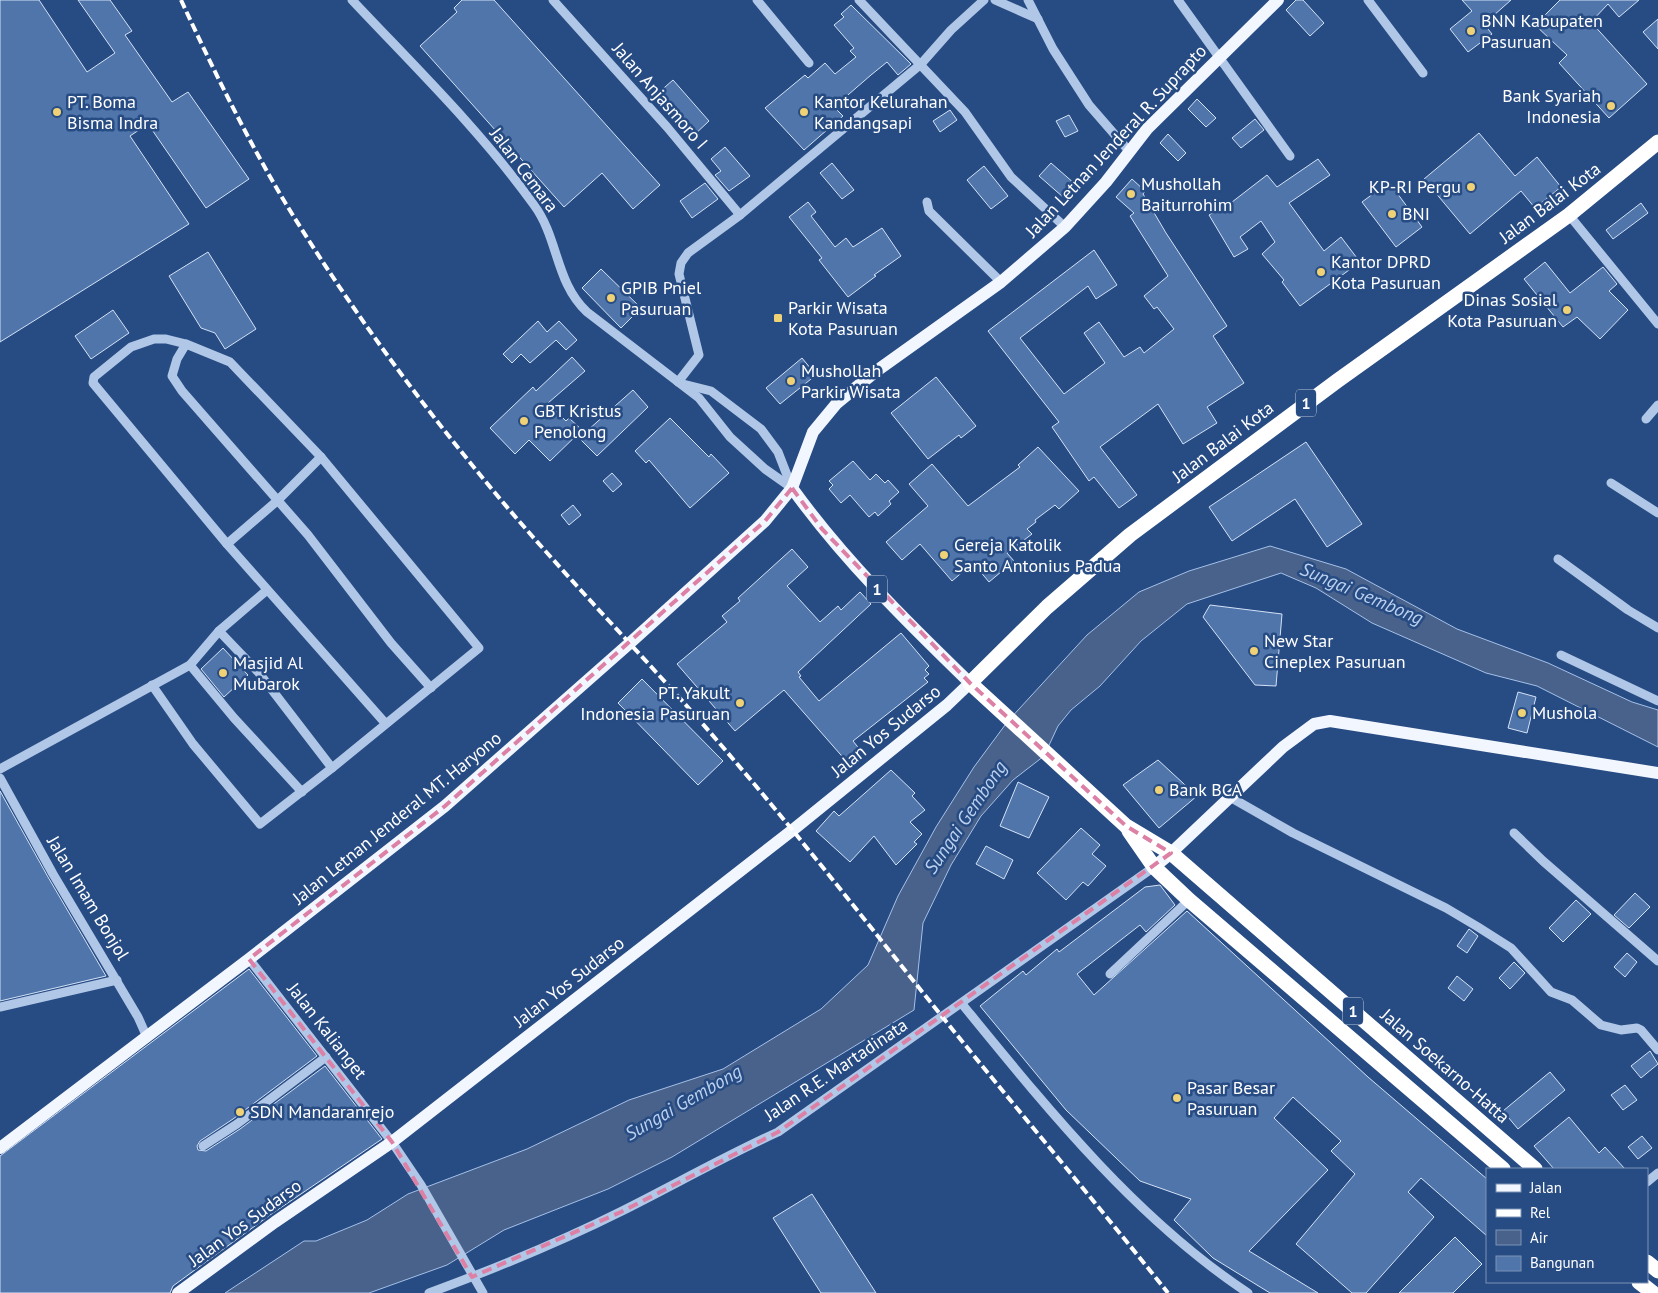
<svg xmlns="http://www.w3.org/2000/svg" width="1658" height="1293" font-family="'PT Sans',sans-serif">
	<rect width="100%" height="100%" fill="#274b83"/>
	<polygon fill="#48628b" stroke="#a5c1e8" points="1270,546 1346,569 1457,629 1548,663 1632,702 1658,710 1658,747 1537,686 1486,673 1372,623 1316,588 1281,573 1187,604 1141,641 1100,686 1071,710 1058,726 1044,756 1013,780 981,816 951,865 923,923 914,1010 672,1157 608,1189 504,1230 447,1265 369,1293 225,1293 304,1241 316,1241 367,1220 408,1194 527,1149 629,1100 723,1069 821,1009 868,965 898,896 936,827 974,767 1008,721 1087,635 1139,592 1189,571"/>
	<g fill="#4f75ab" stroke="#d4e2f6">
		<polygon points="0,0 39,0 87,72 115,53 78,0 110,0 132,31 125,35 172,102 188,92 249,179 206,208 148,124 130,136 189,224 0,342"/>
		<polygon points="462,0 494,0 660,185 633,209 602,173 564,207 420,46 457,12 454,8"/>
		<polygon points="1296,0 1303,0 1324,23 1310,36 1286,10"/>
		<polygon points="1462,0 1511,0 1484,24 1492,34 1468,52 1450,29 1472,11"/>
		<polygon points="1560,0 1639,0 1619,17 1608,4 1591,22 1647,84 1609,118 1559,63 1567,55 1535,25"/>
		<polygon points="851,5 911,64 898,75 887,62 871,75 834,107 843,116 804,150 765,108 805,75 808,78 825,63 835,74 856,57 850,51 854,48 834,25 844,17 841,14"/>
		<polygon points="1658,19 1658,49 1643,32"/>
		<polygon points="673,80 709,121 692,137 657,94"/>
		<polygon points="1197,99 1216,118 1206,127 1188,109"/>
		<polygon points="950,110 957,120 940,132 933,121"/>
		<polygon points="1069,115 1078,131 1065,137 1056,121"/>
		<polygon points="1255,119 1264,130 1241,148 1232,138"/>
		<polygon points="1479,133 1515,176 1537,157 1561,187 1535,208 1521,191 1470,234 1424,179"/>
		<polygon points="1168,134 1186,153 1178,161 1160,143"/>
		<polygon points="725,147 750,176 729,191 715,175 721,171 711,159"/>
		<polygon points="1318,159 1330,175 1289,203 1324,251 1341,237 1360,262 1300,306 1282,282 1284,280 1262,254 1275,242 1261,221 1240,237 1248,249 1234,257 1209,215 1222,207 1223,209 1267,175 1277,187"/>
		<polygon points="832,163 854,190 842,199 820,173"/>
		<polygon points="1051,163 1075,184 1063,197 1039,176"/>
		<polygon points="984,166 1008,196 991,209 967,180"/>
		<polygon points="1132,179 1145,191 1143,194 1166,233 1227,326 1213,336 1244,383 1207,407 1217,423 1183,444 1158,404 1100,447 1137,495 1119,508 1094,477 1089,481 1052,427 1059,422 988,331 1094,250 1117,285 1096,299 1088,286 1020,338 1064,394 1105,363 1084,333 1099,322 1124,357 1140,347 1144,353 1174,329 1157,307 1154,309 1144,296 1168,276 1130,216 1134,213 1116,197"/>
		<polygon points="1389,182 1422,227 1396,247 1362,202"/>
		<polygon points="705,183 718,199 692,218 680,201"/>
		<polygon points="808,202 816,212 811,216 835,247 846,238 853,247 882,228 901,256 874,275 876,276 848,297 819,260 822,258 789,217"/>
		<polygon points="1641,203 1648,213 1613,239 1606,230"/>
		<polygon points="208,252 256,329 225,349 215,333 201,328 169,276"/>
		<polygon points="1545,262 1570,293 1603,267 1617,284 1609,291 1628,310 1600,339 1577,317 1563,327 1524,279"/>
		<polygon points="601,269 641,308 621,328 582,288"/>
		<polygon points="113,310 129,333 91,359 75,336"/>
		<polygon points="538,321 547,332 559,321 577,340 566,350 556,340 530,363 521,354 512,363 503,354"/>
		<polygon points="572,357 585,371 548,403 566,421 569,418 582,430 550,461 529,440 515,454 490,428 533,387 536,391"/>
		<polygon points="802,358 816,375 780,404 766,388"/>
		<polygon points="936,377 976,426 961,438 959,435 928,459 891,413"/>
		<polygon points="633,390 648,407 597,456 579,438"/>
		<polygon points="670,418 709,457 711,454 729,473 690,508 649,460 646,463 635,451"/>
		<polygon points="1306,442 1362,524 1327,547 1295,499 1232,541 1209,507"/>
		<polygon points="1038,447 1079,491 1059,509 1055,505 1035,520 1036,522 1027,529 1032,534 1007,553 1014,561 989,582 973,563 952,581 920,544 902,560 886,542 928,506 909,484 932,464 968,506 1020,467 1018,465"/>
		<polygon points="853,461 870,480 876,474 885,483 888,480 899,492 889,501 891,504 878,516 875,512 869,517 850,495 841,503 829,489 833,485 829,481"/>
		<polygon points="612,473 622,484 613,492 603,481"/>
		<polygon points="573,505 581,515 569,525 561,515"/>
		<polygon points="792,549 808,567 787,586 820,622 838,606 841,610 860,592 871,604 798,672 801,676 799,677 819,701 901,633 929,666 925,670 929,674 924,678 928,682 853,741 861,751 847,762 784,690 735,731 677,664 727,622 722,616 740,601 738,598"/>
		<polygon points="1210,605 1282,614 1276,686 1255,685 1203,617"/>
		<polygon points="223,648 248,675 224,697 201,669"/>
		<polygon points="642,679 723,761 698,785 618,703"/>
		<polygon points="1518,692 1536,697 1527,733 1508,728"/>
		<polygon points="1158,760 1197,796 1159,828 1123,785"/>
		<polygon points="891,770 915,793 912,796 925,810 910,822 922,834 914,842 917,844 896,865 874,836 850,862 816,831 834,811 839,816"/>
		<polygon points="1018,782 1049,797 1029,838 1000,826"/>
		<polygon points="0,791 48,877 106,976 0,1001"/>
		<polygon points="1081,828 1100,845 1092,854 1106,866 1088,886 1083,882 1066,900 1037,873"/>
		<polygon points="986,846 1013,860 1004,879 976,864"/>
		<polygon points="1160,885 1175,905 1146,932 1140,925 1077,974 1094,995 1187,911 1368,1077 1487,1179 1487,1236 1421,1178 1408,1192 1434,1217 1366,1293 1352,1293 1296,1244 1355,1174 1331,1151 1341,1141 1293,1097 1274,1118 1328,1170 1249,1251 1318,1293 1270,1293 1213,1258 1174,1220 1191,1199 1140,1181 1066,1110 980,1006 1023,971 1026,975 1057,949 1059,952 1145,887"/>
		<polygon points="1635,893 1650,907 1629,928 1614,915"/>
		<polygon points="1576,900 1591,914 1563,942 1549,928"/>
		<polygon points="1469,929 1478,936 1467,953 1457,946"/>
		<polygon points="1627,953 1637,962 1625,977 1614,967"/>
		<polygon points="1514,962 1525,973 1510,989 1499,978"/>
		<polygon points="249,969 317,1056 233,1119 200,1141 197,1146 198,1150 206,1151 240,1129 325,1066 382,1139 270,1215 173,1286 170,1293 0,1293 0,1156"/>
		<polygon points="1457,976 1473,989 1464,1001 1448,988"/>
		<polygon points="1650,1051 1658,1064 1641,1078 1631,1066"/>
		<polygon points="1550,1072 1565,1090 1518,1129 1503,1111"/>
		<polygon points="1625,1085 1637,1100 1623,1110 1611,1095"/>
		<polygon points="1569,1117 1599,1153 1605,1147 1625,1169 1554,1169 1534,1146"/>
		<polygon points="1642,1136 1652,1148 1638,1159 1628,1147"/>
		<polygon points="812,1194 876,1293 821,1293 773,1218"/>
		<polygon points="1455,1237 1482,1264 1453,1293 1399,1293"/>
	</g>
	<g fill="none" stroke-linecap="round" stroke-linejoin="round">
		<g stroke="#b0c7e7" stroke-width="9">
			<path d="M352,0C414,66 481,131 534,205C559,239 555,282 587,312L699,398L730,437L765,469L792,488"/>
			<polyline points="553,0 667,127 740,215"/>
			<polyline points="757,0 809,63"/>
			<polyline points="859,0 965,112 1011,177 1065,227"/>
			<polyline points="995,0 1038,19"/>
			<polyline points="1028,0 1053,49 1089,105 1129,151"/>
			<polyline points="1178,0 1290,156"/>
			<polyline points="1368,0 1423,73"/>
			<polyline points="927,202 929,211 1001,282"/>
			<polyline points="1569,215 1658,324"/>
			<polyline points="186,344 177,359 172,376 182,391 308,535 391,643 431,688"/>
			<polyline points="678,382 699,355 679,274 681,263 688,253 740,215 921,64 951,30 984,0"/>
			<polyline points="683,384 711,391 761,429 778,452 792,488"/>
			<polyline points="1646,419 1658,405"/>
			<polyline points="1611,483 1658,513"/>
			<polyline points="227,544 277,501 321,457"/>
			<polyline points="1558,559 1628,610 1658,628"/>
			<polyline points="219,631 267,590"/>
			<polyline points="1561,655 1658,701"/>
			<polyline points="190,665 234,718 302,792"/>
			<polyline points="152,685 193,744 260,824 332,768 479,648 321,457 230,362 186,344 166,339 154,339 131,347 94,377 93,383 227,544 386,724"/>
			<polyline points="0,769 190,665 219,631 259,673 332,768"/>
			<polyline points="0,778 53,874 138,1017 146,1035"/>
			<polyline points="1230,797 1293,833 1446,908 1478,927 1511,948 1551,992 1572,1000 1601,1025 1621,1030 1637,1028 1641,1030 1658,1050"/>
			<polyline points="1514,833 1543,861 1658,961"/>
			<polyline points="249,959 392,1142 421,1185 483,1293"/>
			<polyline points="1110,974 1189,900"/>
			<path d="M962,1004C1047,1108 1135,1218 1248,1293"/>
			<polyline points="0,1007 117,980"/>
			<polyline points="203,1146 237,1124 326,1057"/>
			<polyline points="1647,1182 1658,1173"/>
			<path d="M429,1293C494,1269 560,1242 622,1211C674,1185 725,1156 778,1132L1154,867"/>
		</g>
		<g stroke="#f2f6fe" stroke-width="12">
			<polyline points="1154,867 1171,853 1283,747 1314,724 1330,721 1658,773"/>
			<polyline points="0,1148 249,959 445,806 631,642 765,521 792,488 813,432 837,403 875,372 1001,282 1065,227 1106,182 1147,129 1278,0"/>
			<path d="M178,1293L275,1222L392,1142L794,829L947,705L970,683C907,622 843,559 792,488"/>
		</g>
		<g stroke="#fff" stroke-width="15">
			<polyline points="1129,831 1154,867 1189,900 1503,1169"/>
			<polyline points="1535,1169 1171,853 1126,826 970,683 1047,607 1130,535 1337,381 1569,215 1658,142"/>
			<polyline points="1647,1262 1658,1271"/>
			<polyline points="1639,1282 1653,1293"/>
		</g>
		<path stroke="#fff" stroke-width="4" stroke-dasharray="9 4" stroke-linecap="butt" d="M181,0C213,69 247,139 286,204C343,297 408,387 477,471C558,571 650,661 733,759C804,842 871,928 940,1014C1015,1107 1093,1199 1168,1293"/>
	</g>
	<path fill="none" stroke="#dd80a5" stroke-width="4" stroke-dasharray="10 6" stroke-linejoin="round" d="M792,488L822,529L970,683L1126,826L1171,853L778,1132L621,1212L472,1277L392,1142L249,959L445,806L765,521Z"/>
	<g fill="#efd176" stroke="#274b83" stroke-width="2">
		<circle cx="1471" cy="31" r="5"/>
		<circle cx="1611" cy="106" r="5"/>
		<circle cx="57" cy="112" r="5"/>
		<circle cx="804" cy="112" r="5"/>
		<circle cx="1471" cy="187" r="5"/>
		<circle cx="1131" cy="194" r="5"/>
		<circle cx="1392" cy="214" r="5"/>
		<circle cx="1321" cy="272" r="5"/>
		<circle cx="611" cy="298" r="5"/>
		<circle cx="1567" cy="310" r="5"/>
		<rect x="773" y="313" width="10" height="10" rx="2.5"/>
		<circle cx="791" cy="381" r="5"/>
		<circle cx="524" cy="421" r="5"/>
		<circle cx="944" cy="555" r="5"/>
		<circle cx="1254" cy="651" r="5"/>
		<circle cx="223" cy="673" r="5"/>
		<circle cx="740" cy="703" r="5"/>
		<circle cx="1522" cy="713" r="5"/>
		<circle cx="1159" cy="790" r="5"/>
		<circle cx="1177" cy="1098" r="5"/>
		<circle cx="240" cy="1112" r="5"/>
	</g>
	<g text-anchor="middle" stroke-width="5" stroke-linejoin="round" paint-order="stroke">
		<g fill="#274b83" stroke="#bec9da" stroke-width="1">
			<rect x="1296" y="389.5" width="20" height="27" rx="4"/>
			<rect x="867" y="575.5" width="20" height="27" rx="4"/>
			<rect x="1343" y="997.5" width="20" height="27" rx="4"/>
		</g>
		<g font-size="16" font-weight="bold" fill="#fff">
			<text x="1306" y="409">1</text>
			<text x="877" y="595">1</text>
			<text x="1353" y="1017">1</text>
		</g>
		<g font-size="18" fill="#fff" stroke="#274b83" text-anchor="start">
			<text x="1481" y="27">BNN Kabupaten<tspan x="1481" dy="21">Pasuruan</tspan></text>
			<text x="1601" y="102" text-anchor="end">Bank Syariah<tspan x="1601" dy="21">Indonesia</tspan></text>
			<text x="67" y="108">PT. Boma<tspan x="67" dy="21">Bisma Indra</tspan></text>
			<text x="814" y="108">Kantor Kelurahan<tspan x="814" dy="21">Kandangsapi</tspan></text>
			<text x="1141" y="190">Mushollah<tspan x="1141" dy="21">Baiturrohim</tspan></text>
			<text x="1461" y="193" text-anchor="end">KP-RI Pergu</text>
			<text x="1402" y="220">BNI</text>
			<text x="1331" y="268">Kantor DPRD<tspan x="1331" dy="21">Kota Pasuruan</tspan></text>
			<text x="621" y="294">GPIB Pniel<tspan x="621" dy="21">Pasuruan</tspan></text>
			<text x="1557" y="306" text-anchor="end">Dinas Sosial<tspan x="1557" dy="21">Kota Pasuruan</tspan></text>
			<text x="788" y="314">Parkir Wisata<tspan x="788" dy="21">Kota Pasuruan</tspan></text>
			<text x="801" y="377">Mushollah<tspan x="801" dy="21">Parkir Wisata</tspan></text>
			<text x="534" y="417">GBT Kristus<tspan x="534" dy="21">Penolong</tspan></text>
			<text x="954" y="551">Gereja Katolik<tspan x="954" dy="21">Santo Antonius Padua</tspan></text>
			<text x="1264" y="647">New Star<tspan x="1264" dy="21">Cineplex Pasuruan</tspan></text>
			<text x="233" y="669">Masjid Al<tspan x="233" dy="21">Mubarok</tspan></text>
			<text x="730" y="699" text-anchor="end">PT. Yakult<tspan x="730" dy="21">Indonesia Pasuruan</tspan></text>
			<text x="1532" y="719">Mushola</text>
			<text x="1169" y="796">Bank BCA</text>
			<text x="1187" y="1094">Pasar Besar<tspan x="1187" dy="21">Pasuruan</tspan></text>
			<text x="250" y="1118">SDN Mandaranrejo</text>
		</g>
		<g font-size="18" fill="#fff" stroke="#274b83">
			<text transform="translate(660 96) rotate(49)" y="6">Jalan Anjasmoro I</text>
			<text transform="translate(1116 141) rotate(-47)" y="6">Jalan Letnan Jenderal R. Suprapto</text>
			<text transform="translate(524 170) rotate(53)" y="6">Jalan Cemara</text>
			<text transform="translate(1550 203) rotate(-37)" y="6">Jalan Balai Kota</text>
			<text transform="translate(1223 442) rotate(-37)" y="6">Jalan Balai Kota</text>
			<text transform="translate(886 731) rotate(-39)" y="6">Jalan Yos Sudarso</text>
			<text transform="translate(397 818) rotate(-39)" y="6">Jalan Letnan Jenderal MT. Haryono</text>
			<text transform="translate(88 898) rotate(59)" y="6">Jalan Imam Bonjol</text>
			<text transform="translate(569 982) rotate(-38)" y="6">Jalan Yos Sudarso</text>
			<text transform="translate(327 1031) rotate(52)" y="6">Jalan Kalianget</text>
			<text transform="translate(1445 1066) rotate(41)" y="6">Jalan Soekarno-Hatta</text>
			<text transform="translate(836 1070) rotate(-34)" y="6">Jalan R.E. Martadinata</text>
			<text transform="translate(245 1223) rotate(-36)" y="6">Jalan Yos Sudarso</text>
		</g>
		<g font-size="19" font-style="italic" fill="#bcd1ef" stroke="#274b83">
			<text transform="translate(1362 593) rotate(23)" y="7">Sungai Gembong</text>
			<text transform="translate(965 817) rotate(-56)" y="7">Sungai Gembong</text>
			<text transform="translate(683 1102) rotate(-30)" y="7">Sungai Gembong</text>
		</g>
	</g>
	<rect x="1486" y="1168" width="162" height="115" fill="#274b83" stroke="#7d93b5"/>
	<rect x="1496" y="1184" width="25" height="8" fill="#f2f6fe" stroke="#7d93b5"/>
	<text x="1530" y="1193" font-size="15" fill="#ffffff">Jalan</text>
	<rect x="1496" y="1209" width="25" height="8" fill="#ffffff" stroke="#7d93b5"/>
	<text x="1530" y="1218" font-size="15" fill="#ffffff">Rel</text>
	<rect x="1496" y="1230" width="25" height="15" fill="#48628b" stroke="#7d93b5"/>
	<text x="1530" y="1243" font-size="15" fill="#ffffff">Air</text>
	<rect x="1496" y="1256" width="25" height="15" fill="#4f75ab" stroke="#7d93b5"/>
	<text x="1530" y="1268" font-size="15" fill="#ffffff">Bangunan</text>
</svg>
